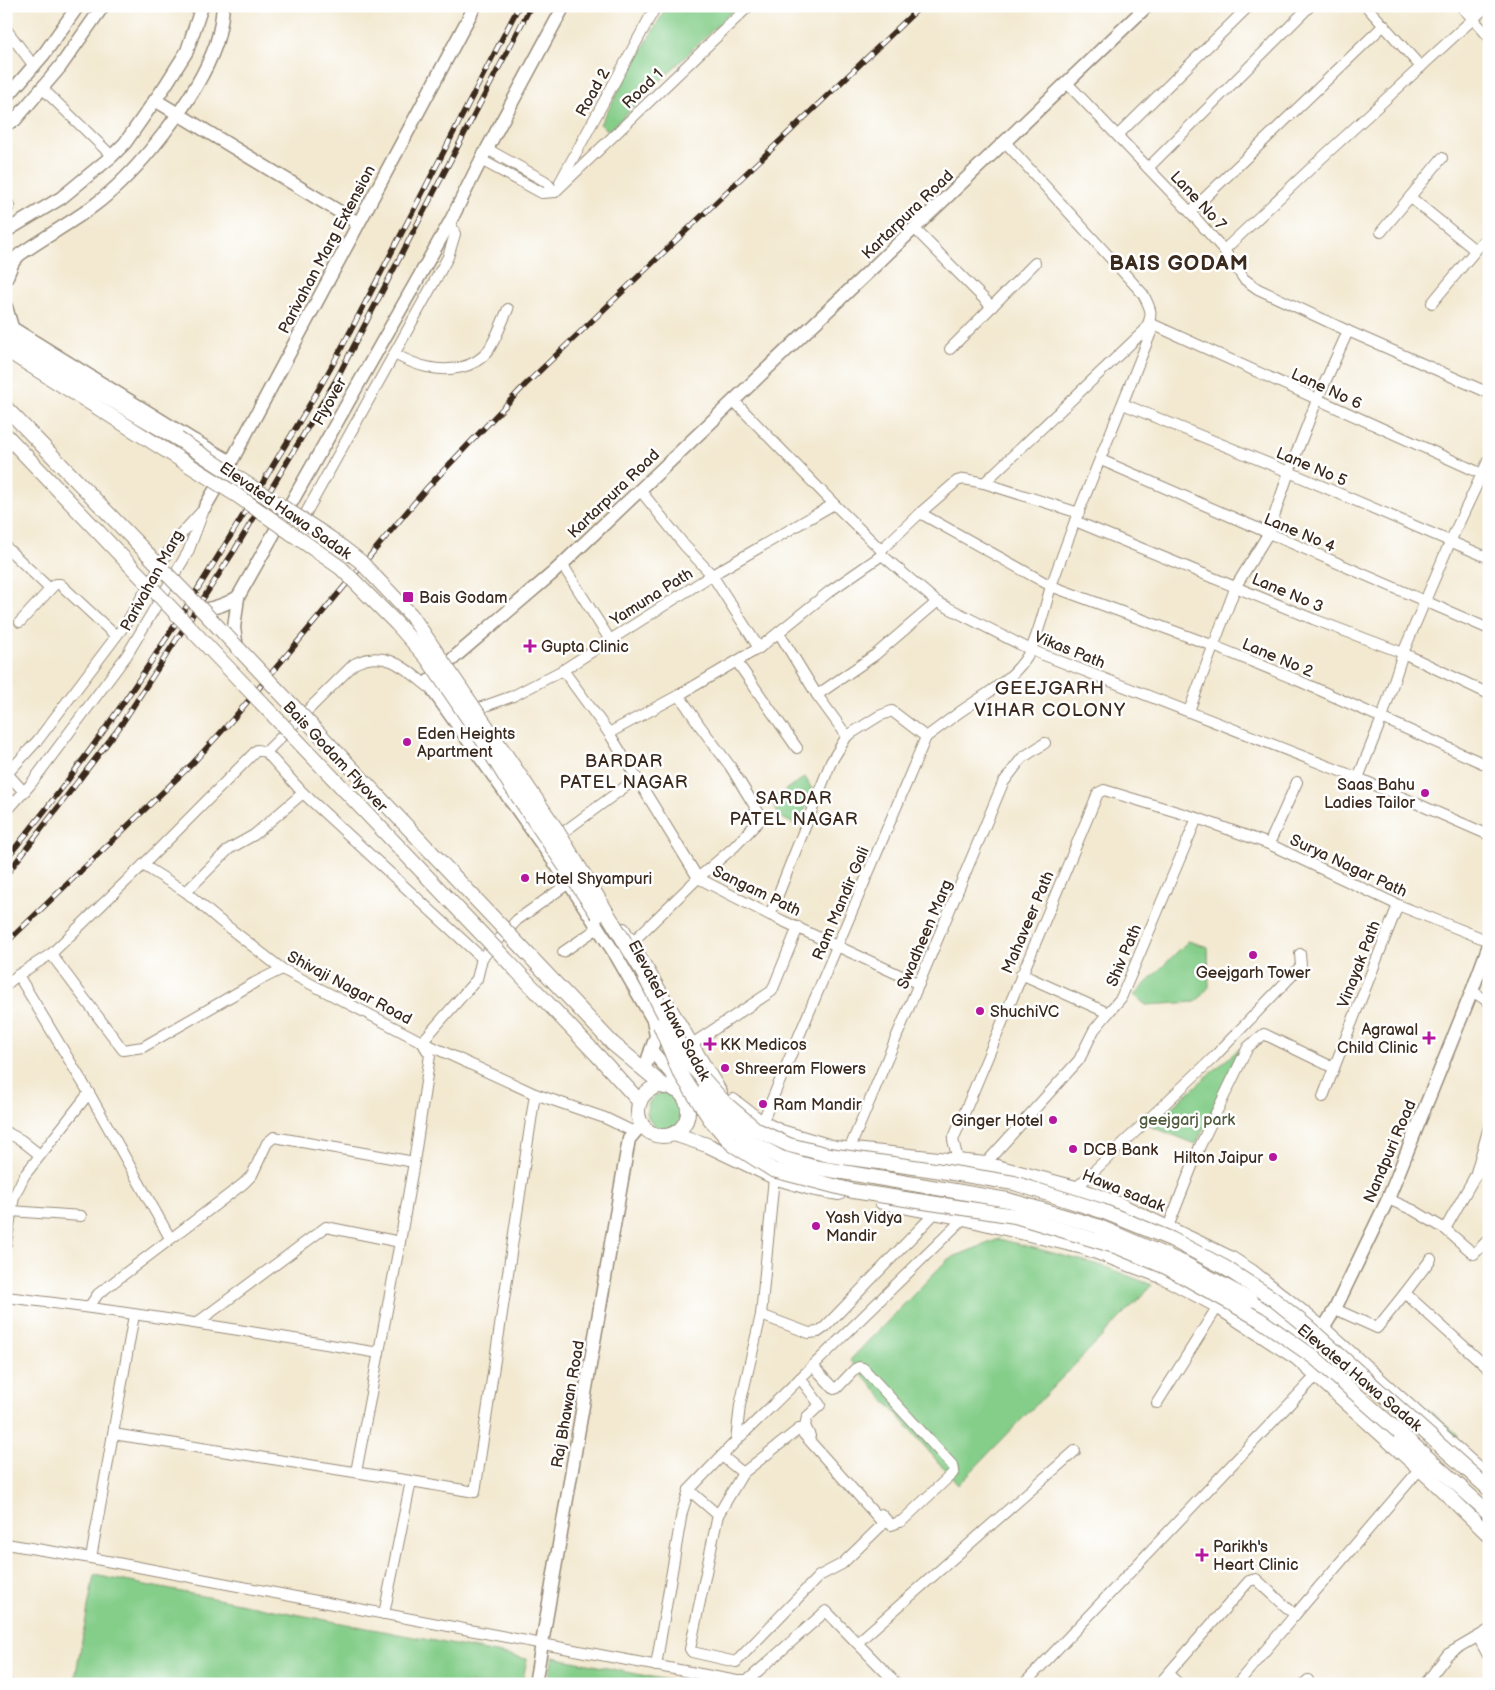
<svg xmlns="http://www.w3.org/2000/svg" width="1495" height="1690" font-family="'Balsamiq Sans',sans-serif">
	<rect width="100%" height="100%" fill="#fff"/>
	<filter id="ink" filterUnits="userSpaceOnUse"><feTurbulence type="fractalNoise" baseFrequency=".02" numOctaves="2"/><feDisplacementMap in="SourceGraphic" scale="10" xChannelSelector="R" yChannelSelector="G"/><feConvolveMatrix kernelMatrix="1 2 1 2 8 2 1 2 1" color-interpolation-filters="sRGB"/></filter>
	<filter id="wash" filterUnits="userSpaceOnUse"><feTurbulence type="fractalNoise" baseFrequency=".0096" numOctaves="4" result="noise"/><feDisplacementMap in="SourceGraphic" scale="20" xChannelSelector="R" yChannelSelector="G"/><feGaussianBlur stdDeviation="1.12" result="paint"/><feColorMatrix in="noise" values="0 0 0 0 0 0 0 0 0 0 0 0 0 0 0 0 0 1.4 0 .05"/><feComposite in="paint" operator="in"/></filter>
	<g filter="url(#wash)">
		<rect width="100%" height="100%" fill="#f3e9d1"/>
		<g fill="#85ce8a" stroke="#607c54">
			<polygon points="667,6 737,6 609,131 600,124"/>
			<polygon points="805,777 813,791 798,826 780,817 771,800"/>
			<polygon points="1188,941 1208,947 1209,987 1196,1002 1146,1005 1134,995"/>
			<polygon points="1240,1048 1221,1094 1196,1144 1150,1126"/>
			<circle cx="665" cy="1111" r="18"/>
			<polygon points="999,1239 1103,1266 1152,1285 958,1485 850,1360 948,1259"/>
			<polygon points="1422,1409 1428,1409 1458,1435 1451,1442 1421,1415"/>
			<polygon points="94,1575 527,1659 522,1684 74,1684"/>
			<polygon points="553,1657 686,1684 547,1684"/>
			<polygon points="6,1675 33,1679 32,1684 6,1684"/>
		</g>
	</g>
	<g filter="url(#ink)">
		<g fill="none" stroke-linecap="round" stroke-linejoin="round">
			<g stroke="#978a78" stroke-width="12">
				<g id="minor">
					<polyline points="1366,6 1421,67"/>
					<polyline points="1461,6 1473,19 1487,6"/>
					<polyline points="6,29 34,66"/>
					<polyline points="1067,83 1190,212 1224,250 1244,279 1258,289 1348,331 1489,393"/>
					<polyline points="42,88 112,156"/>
					<polyline points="1118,135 1249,6"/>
					<polyline points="487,149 545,181 555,192"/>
					<polyline points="481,160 542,193 555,192"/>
					<polyline points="1148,168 1310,6"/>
					<polyline points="560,182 656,6"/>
					<polyline points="555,192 749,6"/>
					<polyline points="1410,197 1475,250"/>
					<polyline points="6,208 10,206"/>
					<polyline points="1190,212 1384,25"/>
					<polyline points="915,229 992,307"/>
					<polyline points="1381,232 1442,158"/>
					<polyline points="1224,250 1326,154 1473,19 1489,37"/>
					<polyline points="1432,303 1489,234"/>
					<polyline points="950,349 1035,263"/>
					<path d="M394,354C404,359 416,365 427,367C447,372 474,369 488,351C496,339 502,322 508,309"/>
					<polyline points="734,401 834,504 881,550 882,555 937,602 1031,650 1358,778 1489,835"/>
					<polyline points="1123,404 1289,472 1489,558"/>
					<polyline points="1101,460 1489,629"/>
					<path d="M984,483L1145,330C1154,314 1151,309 1143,294L1005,142"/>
					<polyline points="920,513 1051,586 1075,521 1154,325 1489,477"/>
					<polyline points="302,520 448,257 455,234 450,222"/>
					<polyline points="1075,521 1313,619 1403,653 1489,694"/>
					<polyline points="6,547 50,589"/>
					<polyline points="881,550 920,513 957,481 964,479 984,483 1079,513"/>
					<polyline points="562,564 610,640"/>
					<polyline points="20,622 55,584 60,584 116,636"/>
					<polyline points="779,633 817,695 847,736"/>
					<polyline points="759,648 830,591 882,555"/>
					<polyline points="737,662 797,748"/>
					<polyline points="563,670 609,733 698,878 770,915 919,984"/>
					<polyline points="817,695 875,655 937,602"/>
					<polyline points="471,711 513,696 563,670 712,575 834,504"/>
					<polyline points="1189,711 1236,586 1268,534 1289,472 1317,400 1348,331"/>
					<polyline points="609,733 679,695 759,648 712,575 685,546 640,490"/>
					<path d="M266,752L354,664C388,647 407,671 434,691"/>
					<polyline points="6,772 24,792"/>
					<polyline points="6,775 38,740 127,622 174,542 201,512"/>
					<polyline points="1358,778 1382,718 1403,653 1450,542 1489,459"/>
					<polyline points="6,812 30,785 127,655 188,552 205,507"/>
					<polyline points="554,839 637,778"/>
					<polyline points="1269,844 1297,782"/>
					<polyline points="143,865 257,750 266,752 303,793 482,958 477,979 422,1042 430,1055 414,1162 400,1242 356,1472"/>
					<polyline points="186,892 229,849 254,835 303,793"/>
					<polyline points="770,915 831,762 847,736 879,716 892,711 926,737"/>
					<polyline points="624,928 722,1092"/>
					<polyline points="563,952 598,928"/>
					<polyline points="51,954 123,1050 143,1047 254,983 282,969"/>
					<polyline points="617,957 698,878 734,847 762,818 730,766 700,726 679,695"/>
					<polyline points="482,958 517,920 569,883"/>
					<polyline points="1021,974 1108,1013 1121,998 1197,818"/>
					<polyline points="18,975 51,954 143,865 186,892 219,920 282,969 422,1042 535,1094 605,1118 634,1132"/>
					<polyline points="6,985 18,975 89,1093"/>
					<polyline points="1472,991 1489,1002"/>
					<polyline points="686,1043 692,1044 772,991 798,927"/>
					<polyline points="1323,1097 1334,1068"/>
					<path d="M762,1123L926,737C936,730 946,722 957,714C983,695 1017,679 1031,649C1040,629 1045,607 1051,586L1214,646L1297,680L1489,766"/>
					<polyline points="6,1132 21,1140 40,1155"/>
					<polyline points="849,1150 1003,783 1022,758 1045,743"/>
					<polyline points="958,1160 953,1140 1098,793 1104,790 1197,818 1269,844 1398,905 1489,941"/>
					<polyline points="985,1164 1079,1060 1094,1030 1108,1013"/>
					<polyline points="1475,1176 1489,1127"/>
					<polyline points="1076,1188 1214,1057 1301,966 1300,954"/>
					<polyline points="1388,1199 1413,1210 1445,1229 1475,1176 1489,1162"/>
					<polyline points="11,1211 81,1216"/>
					<polyline points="1168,1227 1200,1146 1248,1047 1264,1034 1334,1068 1398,905"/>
					<polyline points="1445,1229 1474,1254 1489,1239"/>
					<polyline points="6,1244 14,1197 24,1176 89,1093 170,1238"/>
					<polyline points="1405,1293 1431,1259"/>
					<path d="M6,1297C131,1312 255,1332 379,1353"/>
					<polyline points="89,1307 98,1294 243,1184 252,1175 267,1143 274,1137 414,1162"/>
					<polyline points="1335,1309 1377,1328 1405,1293 1489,1369"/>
					<polyline points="761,1315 809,1333 818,1332 825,1327 936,1212"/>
					<polyline points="198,1322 326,1227 400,1242"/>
					<polyline points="813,1366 834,1389 837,1388 855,1369 859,1367 863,1368 953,1466 954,1470 953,1473 902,1521 891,1525 881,1514"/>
					<polyline points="800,1378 820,1405 807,1417 805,1426 810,1436"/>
					<polyline points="1157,1403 1218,1306"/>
					<polyline points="113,1434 411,1481 384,1614"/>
					<polyline points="736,1441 740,1405 761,1315 774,1177"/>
					<polyline points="411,1481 475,1492 535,1094"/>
					<polyline points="689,1490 718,1515 690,1649 692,1652 736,1662 819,1576 842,1564 882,1525 882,1522 799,1429 743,1473 722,1456"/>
					<polyline points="718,1515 743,1473"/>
					<polyline points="6,1544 91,1558 134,1315"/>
					<polyline points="91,1558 737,1681 747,1681 826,1611 897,1684"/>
					<polyline points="1295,1615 1420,1469"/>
					<polyline points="1478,1637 1489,1657"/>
					<polyline points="857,1643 1075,1451"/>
					<polyline points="656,1666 682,1512 689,1490 736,1441 964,1218"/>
					<polyline points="1168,1674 1179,1684"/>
					<polyline points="1024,1684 1316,1376"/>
					<polyline points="1159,1684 1249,1581 1256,1579 1295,1615 1237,1684"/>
					<polyline points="1304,1684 1308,1680"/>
					<polyline points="1425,1684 1448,1654 1489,1630"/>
				</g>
			</g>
			<g stroke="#978a78" stroke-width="15">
				<g id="tertiary">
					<polyline points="6,98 44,54 78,6"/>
					<polyline points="155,100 358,223"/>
					<polyline points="6,124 15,120 60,67 103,6"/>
					<polyline points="6,231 61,198 112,156 125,143 165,86 187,51 202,6"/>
					<path d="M6,279L13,262L19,255C43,238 69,224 92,207C138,173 197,98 216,44C220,31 222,19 223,6"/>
					<polyline points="6,307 12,327"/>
					<polyline points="6,324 193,440 231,462"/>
					<polyline points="205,507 231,462 475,6"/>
					<path d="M202,610C215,608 226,605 238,597"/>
					<polyline points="237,648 234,628 238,597 450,222 481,160 564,6"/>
					<polyline points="651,1050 685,1090"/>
					<polyline points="644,1070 656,1036 653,1020 617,957 569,883 434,692 429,681 457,655 554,572 1147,6"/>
					<polyline points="1317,1336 1323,1329 1335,1309 1388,1199 1472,991 1489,945"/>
					<polyline points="535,1684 629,1139 642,1124"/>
				</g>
			</g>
			<g stroke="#978a78" stroke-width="16">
				<g id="secondary">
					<polyline points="6,335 22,347 178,439"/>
					<polyline points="6,350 170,453"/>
					<polyline points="612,1043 665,1087"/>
					<polyline points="599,1057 640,1102"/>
					<circle cx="663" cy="1111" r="25"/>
					<polyline points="675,1090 702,1091"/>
					<polyline points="733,1101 762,1123 781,1132 835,1148 985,1164 1076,1188 1116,1203 1230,1258 1252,1272 1323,1329 1489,1479"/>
					<polyline points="674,1134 707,1145 774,1177 811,1188 839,1193"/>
					<polyline points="882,1202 964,1218 1083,1247 1164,1277 1214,1304 1297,1358 1430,1478 1489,1535"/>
					<polyline points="1250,1300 1310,1344"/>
					<polyline points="1399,1432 1489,1513"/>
				</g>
			</g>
			<use href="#minor" stroke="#fff" stroke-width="10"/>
			<use href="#tertiary" stroke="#fff" stroke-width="12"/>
			<use href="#secondary" stroke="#fff" stroke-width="14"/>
			<g stroke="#3b2a1e" stroke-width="5.5">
				<g id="rail">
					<path d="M6,859C102,743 183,616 260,487C285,445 311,404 334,362C397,244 457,125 519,6"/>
					<polyline points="6,875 119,728 234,551 336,380 531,6"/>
					<polyline points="6,943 192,764 233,719 426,489 525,385 921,6"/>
				</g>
			</g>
			<use href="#rail" stroke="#fff" stroke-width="4" stroke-dasharray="11" stroke-linecap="butt"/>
			<g stroke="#978a78" stroke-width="16" stroke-linecap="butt">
				<g id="secondary-bridge">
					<polyline points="6,408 202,610 612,1043"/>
					<polyline points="6,435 599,1057"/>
					<polyline points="178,439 330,538 360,561 411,615 554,826 640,967 689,1063 725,1103 757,1130 789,1145 829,1155 935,1170 1014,1183 1102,1211 1171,1239 1224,1267 1272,1298 1308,1327 1489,1489"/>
					<polyline points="170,453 238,496 341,568 397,624 427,658 451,693 482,739 511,786 598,915"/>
					<polyline points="660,1025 679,1071 710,1119 732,1144 773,1170 853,1191 1015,1216 1118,1247 1166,1267 1259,1319 1315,1358 1399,1432"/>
					<polyline points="705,1090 721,1116 751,1142 781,1158 813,1167 1008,1200 1097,1226 1183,1263 1250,1300"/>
				</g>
			</g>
			<use href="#secondary-bridge" stroke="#fff" stroke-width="14"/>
		</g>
	</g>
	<g fill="#b5179e" stroke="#fff" stroke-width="2">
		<rect x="402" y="591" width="12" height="12" rx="2.5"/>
		<path d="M527.5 638.5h5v5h5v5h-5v5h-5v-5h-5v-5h5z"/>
		<circle cx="407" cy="742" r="5"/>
		<circle cx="1425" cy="793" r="5"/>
		<circle cx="525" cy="878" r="5"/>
		<circle cx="1253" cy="955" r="5"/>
		<circle cx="980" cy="1011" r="5"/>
		<path d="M1426.5 1030.5h5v5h5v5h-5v5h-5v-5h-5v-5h5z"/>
		<path d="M707.5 1036.5h5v5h5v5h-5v5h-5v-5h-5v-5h5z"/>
		<circle cx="725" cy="1068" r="5"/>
		<circle cx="763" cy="1104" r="5"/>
		<circle cx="1053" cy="1120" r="5"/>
		<circle cx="1073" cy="1149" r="5"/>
		<circle cx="1273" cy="1157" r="5"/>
		<circle cx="816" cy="1226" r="5"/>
		<path d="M1199.5 1547.5h5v5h5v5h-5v5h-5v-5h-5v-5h5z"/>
	</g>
	<g text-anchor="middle" stroke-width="5" stroke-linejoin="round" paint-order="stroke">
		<g font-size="16" fill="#3b2a1e" stroke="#fff">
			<text transform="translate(642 88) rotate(-44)" y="6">Road 1</text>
			<text transform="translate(592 92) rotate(-61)" y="6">Road 2</text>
			<text transform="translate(1199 200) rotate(47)" y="6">Lane No 7</text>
			<text transform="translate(907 214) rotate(-44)" y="6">Kartarpura Road</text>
			<text transform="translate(326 249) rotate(-62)" y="6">Parivahan Marg Extension</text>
			<text transform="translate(1327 388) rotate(25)" y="6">Lane No 6</text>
			<text transform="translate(329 401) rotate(-61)" y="6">Flyover</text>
			<text transform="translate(1312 466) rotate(23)" y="6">Lane No 5</text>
			<text transform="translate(613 493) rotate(-44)" y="6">Kartarpura Road</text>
			<text transform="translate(286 510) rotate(35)" y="6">Elevated Hawa Sadak</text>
			<text transform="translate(1300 532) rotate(23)" y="6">Lane No 4</text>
			<text transform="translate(151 580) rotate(-61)" y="6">Parivahan Marg</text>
			<text transform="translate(1288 592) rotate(23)" y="6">Lane No 3</text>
			<text transform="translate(651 596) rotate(-32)" y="6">Yamuna Path</text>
			<text transform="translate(1070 649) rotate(22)" y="6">Vikas Path</text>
			<text transform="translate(1278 657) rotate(23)" y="6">Lane No 2</text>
			<text transform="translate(336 756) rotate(47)" y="6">Bais Godam Flyover</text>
			<text transform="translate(1349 865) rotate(25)" y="6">Surya Nagar Path</text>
			<text transform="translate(757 890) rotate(26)" y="6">Sangam Path</text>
			<text transform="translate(840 903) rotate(-67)" y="6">Ram Mandir Gali</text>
			<text transform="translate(1027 922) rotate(-67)" y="6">Mahaveer Path</text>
			<text transform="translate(924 934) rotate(-67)" y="6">Swadheen Marg</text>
			<text transform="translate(1123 955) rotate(-67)" y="6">Shiv Path</text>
			<text transform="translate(1358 964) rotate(-69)" y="6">Vinayak Path</text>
			<text transform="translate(350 987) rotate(28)" y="6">Shivaji Nagar Road</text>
			<text transform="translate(670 1010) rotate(62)" y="6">Elevated Hawa Sadak</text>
			<text transform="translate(1389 1151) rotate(-67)" y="6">Nandpuri Road</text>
			<text transform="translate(1124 1190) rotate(22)" y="6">Hawa sadak</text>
			<text transform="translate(1360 1377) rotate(40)" y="6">Elevated Hawa Sadak</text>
			<text transform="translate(567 1404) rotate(-80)" y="6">Raj Bhawan Road</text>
		</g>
		<g font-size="16" fill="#3b2a1e" stroke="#fff" text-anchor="start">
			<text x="419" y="603">Bais Godam</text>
			<text x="541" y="652">Gupta Clinic</text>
			<text x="417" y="739">Eden Heights<tspan x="417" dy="18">Apartment</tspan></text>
			<text x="1415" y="790" text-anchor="end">Saas Bahu<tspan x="1415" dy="18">Ladies Tailor</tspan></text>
			<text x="535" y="884">Hotel Shyampuri</text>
			<text x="1253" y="978" text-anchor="middle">Geejgarh Tower</text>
			<text x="990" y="1017">ShuchiVC</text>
			<text x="1418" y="1035" text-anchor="end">Agrawal<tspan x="1418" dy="18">Child Clinic</tspan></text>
			<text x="720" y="1050">KK Medicos</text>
			<text x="735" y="1074">Shreeram Flowers</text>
			<text x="773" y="1110">Ram Mandir</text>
			<text x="1043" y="1126" text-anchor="end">Ginger Hotel</text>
			<text x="1083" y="1155">DCB Bank</text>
			<text x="1263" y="1163" text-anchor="end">Hilton Jaipur</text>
			<text x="826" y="1223">Yash Vidya<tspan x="826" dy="18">Mandir</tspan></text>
			<text x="1213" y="1552">Parikh's<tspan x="1213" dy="18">Heart Clinic</tspan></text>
		</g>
		<g font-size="16" fill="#515b3e" stroke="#fff">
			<text x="1187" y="1125">geejgarj park</text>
		</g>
		<g font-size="18" letter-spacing="1" fill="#3b2a1e" stroke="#fff">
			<text x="624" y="767">BARDAR<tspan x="624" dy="21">PATEL NAGAR</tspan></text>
			<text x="794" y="804">SARDAR<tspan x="794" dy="21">PATEL NAGAR</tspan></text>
		</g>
		<g font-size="19" letter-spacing="1" fill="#3b2a1e" stroke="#fff">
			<text x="1050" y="694">GEEJGARH<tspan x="1050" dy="22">VIHAR COLONY</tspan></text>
		</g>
		<g font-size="21" font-weight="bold" letter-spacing="1" fill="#3b2a1e" stroke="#fff">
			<text x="1179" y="270">BAIS GODAM</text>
		</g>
	</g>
	<rect width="1495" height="1690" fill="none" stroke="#fff" stroke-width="25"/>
</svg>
